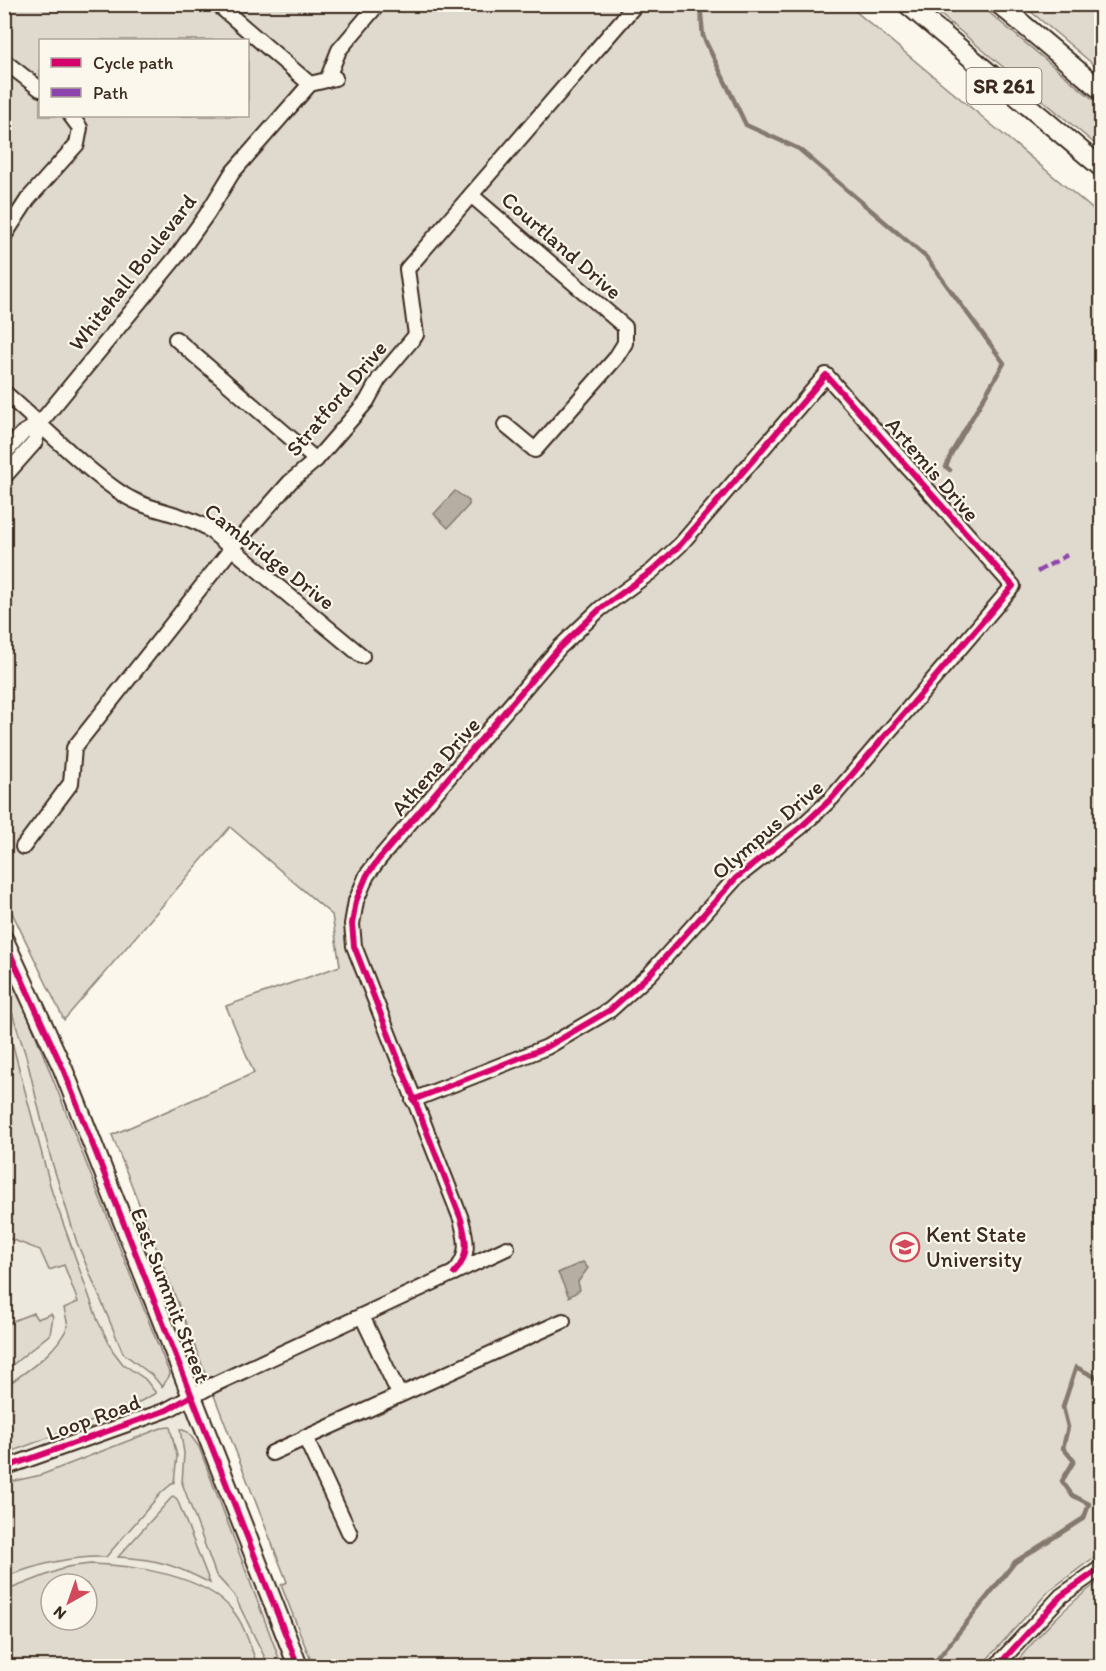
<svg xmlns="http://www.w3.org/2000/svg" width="1106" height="1671" font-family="Itim,sans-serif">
	<rect width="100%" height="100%" fill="#fbf7ec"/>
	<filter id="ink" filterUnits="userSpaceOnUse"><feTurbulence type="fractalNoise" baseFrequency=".0167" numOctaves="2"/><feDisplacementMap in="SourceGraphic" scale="12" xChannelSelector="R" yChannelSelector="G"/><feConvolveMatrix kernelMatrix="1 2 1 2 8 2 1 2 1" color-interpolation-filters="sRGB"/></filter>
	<g filter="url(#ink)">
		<path fill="#ede8dd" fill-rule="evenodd" d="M4,967L26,1011L77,1143L179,1363L298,1666H5ZM51,1584H87V1620H51Z"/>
		<g fill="#dfd9ce" stroke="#8d8276" stroke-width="1.5" fill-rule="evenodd">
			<path d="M4,5H848L1101,216V1552L1049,1591L981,1666H313L281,1585L287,1582L112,1135L254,1073L226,1006L340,966L332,915L230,827L64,1020L5,898ZM40,40H248V116H40Z"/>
			<polygon points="929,5 980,5 1101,106 1101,149"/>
			<polygon points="1023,5 1101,5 1101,71"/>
			<polygon points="5,967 26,1011 170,1375 162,1387 153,1376 123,1353 77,1243 51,1159 26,1056 5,991"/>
			<path d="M4,1012L52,1192L98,1321L113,1351L123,1364L145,1379L156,1393L130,1407L5,1454V1387C29,1369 55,1354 68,1326L64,1308L78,1302L64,1265L49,1270L40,1250L5,1237Z"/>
			<polygon points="33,1313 37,1319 51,1314 53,1317 50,1334 5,1371 5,1324"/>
			<path d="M170,1427L177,1456L174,1482L162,1492L106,1557C70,1556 38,1564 5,1577V1483L41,1475L161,1428Z"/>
			<polygon points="180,1429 188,1432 199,1447 282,1666 269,1666 234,1595 216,1575 182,1483 184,1453"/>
			<path d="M173,1496L177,1499L210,1583C175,1565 157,1559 118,1557Z"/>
			<path d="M90,1564C133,1565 205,1575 233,1611C245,1625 251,1650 258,1666H5V1591L67,1567ZM51,1584H87V1620H51Z"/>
			<path d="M1101,1580V1666H1013C1040,1633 1066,1605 1101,1580Z"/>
		</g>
		<g fill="#b6aea2" stroke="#85796d" stroke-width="1.5">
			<polygon points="455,491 469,501 469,505 448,528 434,514"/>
			<polygon points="583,1262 588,1268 578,1282 580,1290 569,1297 558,1273"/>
		</g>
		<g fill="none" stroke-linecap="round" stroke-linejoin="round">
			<g stroke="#85796d" stroke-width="4.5">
				<polyline points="700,4 703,36 746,125 799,149 926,257 1004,363 951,454 946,467 950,470"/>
				<polyline points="932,1666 1015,1562 1084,1518 1089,1504 1072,1495 1062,1481 1074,1461 1063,1448 1068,1427 1063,1407 1076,1367 1095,1377 1102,1375"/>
			</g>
			<g stroke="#3b2a1e" stroke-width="18">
				<g id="minor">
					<polyline points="217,4 310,84"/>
					<polyline points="4,61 40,89"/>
					<polyline points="327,80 339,50 378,4"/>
					<polyline points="471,195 625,327 625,343 615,359 535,450 505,425"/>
					<polyline points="4,236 28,199 77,144 80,128 71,116"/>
					<polyline points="176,339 316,460"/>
					<path d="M4,392C42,425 83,468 124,495C149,511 180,512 206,527L362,656"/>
					<polyline points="4,454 23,433 40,423 177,256 207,214 232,173 310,84 335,78"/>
					<polyline points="4,477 35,442 40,423"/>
					<polyline points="23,847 71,783 74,748 232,548 290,482 316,460 367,401 379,379 416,335 407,269 636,4"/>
					<path d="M413,1100L547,1047L610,1010L650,974L736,878L802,826L832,798L1013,586L826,375L680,545L652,571L600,609L559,648L379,859L367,875L356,901L352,924L354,946L461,1219C467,1241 470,1256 454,1273"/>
					<polyline points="362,1316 399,1394"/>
					<polyline points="305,1437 350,1534"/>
					<polyline points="272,1453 563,1321"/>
					<polyline points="4,1468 167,1410 213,1385 507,1248"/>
					<polyline points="996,1666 1061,1596 1102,1567"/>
				</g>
			</g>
			<g stroke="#3b2a1e" stroke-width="22">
				<g id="major">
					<polyline points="907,4 1102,168"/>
					<polyline points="999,4 1102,91"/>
					<polyline points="4,940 63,1069 298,1666"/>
				</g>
			</g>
			<use href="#minor" stroke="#fbf7ec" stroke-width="14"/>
			<use href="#major" stroke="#fbf7ec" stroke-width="18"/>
			<polyline stroke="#8e44ad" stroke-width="4.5" stroke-dasharray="9 4.5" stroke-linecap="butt" points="1037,572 1067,555"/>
			<g stroke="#fbf7ec" stroke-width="10">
				<g id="cycleway">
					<polyline points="4,940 63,1069 298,1666"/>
					<path d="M413,1100L547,1047L610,1010L650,974L736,878L802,826L832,798L1013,586L826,375L680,545L652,571L600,609L559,648L379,859L367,875L356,901L352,924L354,946L461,1219C467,1241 470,1256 454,1273"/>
					<polyline points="4,1468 167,1410 191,1396"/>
					<polyline points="1004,1659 1061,1596 1102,1567"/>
				</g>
			</g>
			<use href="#cycleway" stroke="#d6006c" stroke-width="6"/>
		</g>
	</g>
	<defs>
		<g id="university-ring" transform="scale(1.5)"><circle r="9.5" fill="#fbf7ec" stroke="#d1495b" stroke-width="1.5"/><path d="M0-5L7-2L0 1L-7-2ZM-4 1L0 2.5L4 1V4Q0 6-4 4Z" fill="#d1495b"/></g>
	</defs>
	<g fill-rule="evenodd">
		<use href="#university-ring" x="905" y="1247"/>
	</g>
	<g text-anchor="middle" stroke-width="4.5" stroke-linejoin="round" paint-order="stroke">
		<rect fill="#fbf7ec" stroke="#75685c" stroke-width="1.5" x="966.5" y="68" width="75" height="36" rx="4.5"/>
		<g font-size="21" font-weight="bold" fill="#3b2a1e">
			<text x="1004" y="93">SR 261</text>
		</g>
		<g font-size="22" fill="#3b2a1e" stroke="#fbf7ec">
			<text transform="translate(562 245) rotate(41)" y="8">Courtland Drive</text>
			<text transform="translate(132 272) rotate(-52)" y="8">Whitehall Boulevard</text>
			<text transform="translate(336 398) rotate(-50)" y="8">Stratford Drive</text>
			<text transform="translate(933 469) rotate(49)" y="8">Artemis Drive</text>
			<text transform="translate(270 556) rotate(38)" y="8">Cambridge Drive</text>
			<text transform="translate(435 766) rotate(-49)" y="8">Athena Drive</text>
			<text transform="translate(767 829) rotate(-41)" y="8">Olympus Drive</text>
			<text transform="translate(171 1295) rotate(69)" y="8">East Summit Street</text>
			<text transform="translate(93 1417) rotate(-20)" y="8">Loop Road</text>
		</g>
		<g font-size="22" fill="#3b2a1e" stroke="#fbf7ec" text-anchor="start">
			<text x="926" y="1242">Kent State<tspan x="926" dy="25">University</tspan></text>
		</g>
	</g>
	<rect width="1106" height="1671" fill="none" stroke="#fbf7ec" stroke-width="24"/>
	<rect x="12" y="12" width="1082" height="1647" fill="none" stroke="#3b2a1e" stroke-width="2" filter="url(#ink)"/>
	<rect x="39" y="39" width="210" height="78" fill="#fbf7ec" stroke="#aea59a" stroke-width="1.5"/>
	<rect x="51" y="58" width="30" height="9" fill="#d6006c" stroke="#aea59a" stroke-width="1.5"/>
	<text x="93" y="69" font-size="18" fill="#3b2a1e">Cycle path</text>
	<rect x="51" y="88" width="30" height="9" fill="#8e44ad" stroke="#aea59a" stroke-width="1.5"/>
	<text x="93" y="99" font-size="18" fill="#3b2a1e">Path</text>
	<g transform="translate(69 1602) rotate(220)"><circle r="28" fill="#fbf7ec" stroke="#aea59a" stroke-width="1.5"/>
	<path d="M0-4.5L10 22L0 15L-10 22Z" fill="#d1495b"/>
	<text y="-9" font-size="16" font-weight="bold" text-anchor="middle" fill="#3b2a1e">N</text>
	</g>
</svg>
